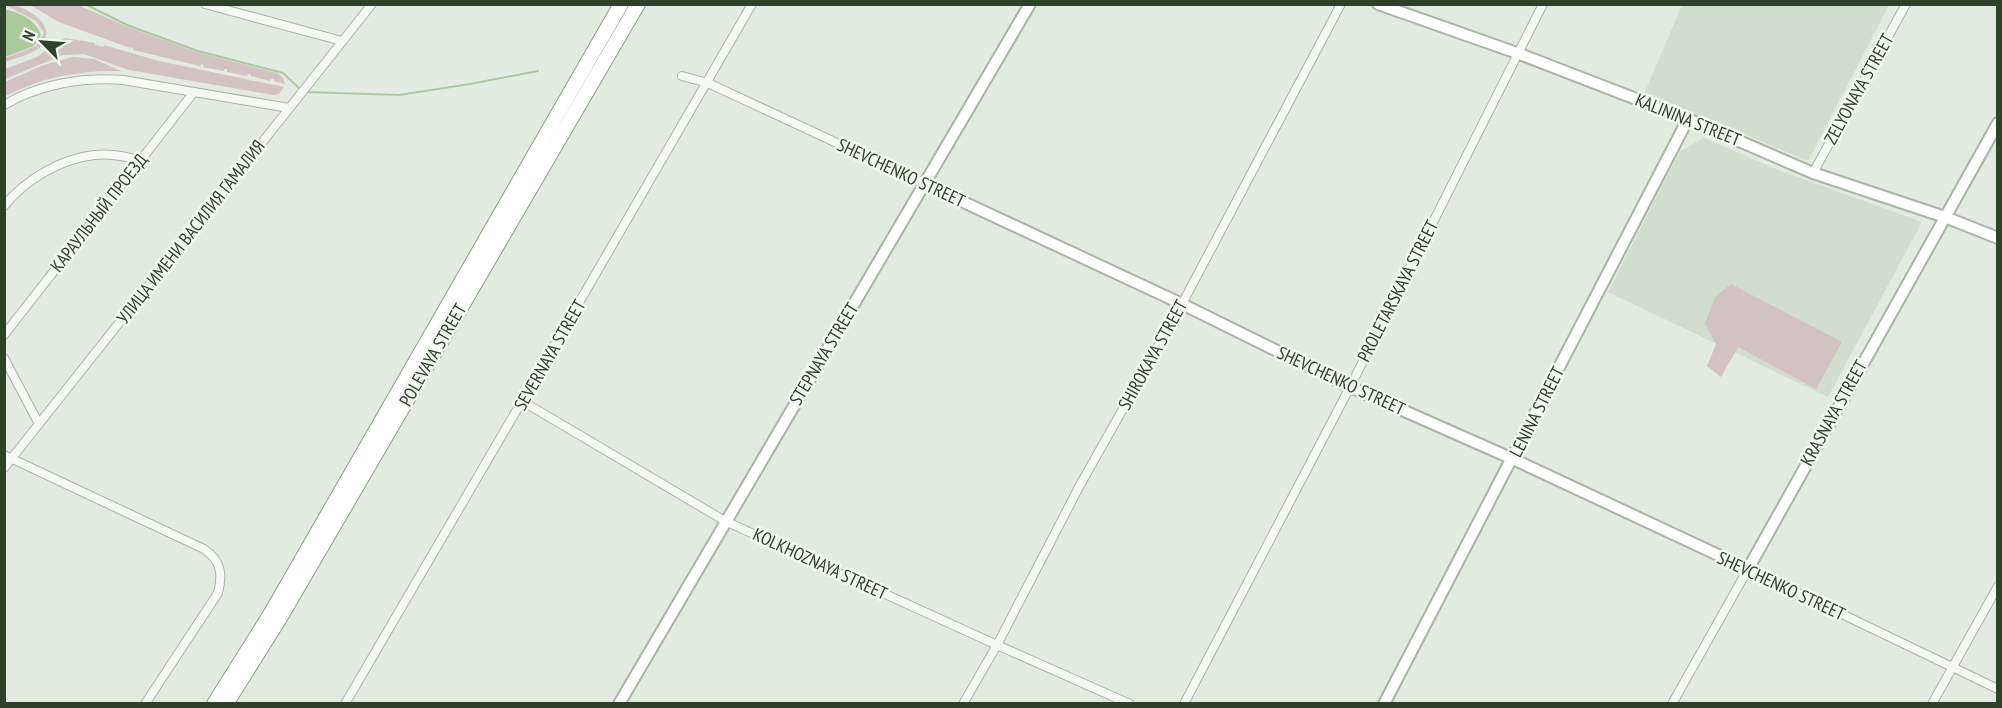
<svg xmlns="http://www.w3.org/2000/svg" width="2002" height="708" font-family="'PT Sans Narrow',sans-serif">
	<rect width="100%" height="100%" fill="#e3eae1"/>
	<g fill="#d2dccf">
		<polygon points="1682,5 1889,4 1889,5 1808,161 1645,92"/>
		<polygon points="1704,138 1776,169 1922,222 1828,397 1608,292 1680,151"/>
	</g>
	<g fill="#d3c2c4">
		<path d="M5,5C21,3 58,23 43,44C35,54 16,58 5,62V58L36,46L44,33L36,21Z"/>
		<polygon points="30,5 78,5 128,27 197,52 277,73 283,78 285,84 274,81 274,79 271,79 270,81 251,76 251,74 248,74 247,76 227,72 227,69 224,69 224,71 203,67 204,65 201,64 200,66 133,50 133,48 130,47 130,48 59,22"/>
		<polygon points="65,38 95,43 95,45 103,47 104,45 159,61 284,87 279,94 273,95 129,70 84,54 63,55 5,79 5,69 37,57 59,40"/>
		<path d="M72,57L94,59L121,71C80,70 42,77 5,96V82L41,66Z"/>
		<polygon points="1731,284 1842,342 1816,389 1738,347 1721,377 1707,366 1716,344 1705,323 1715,297"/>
	</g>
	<path fill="#abc99c" d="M5,9C19,13 36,19 41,35L34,46L5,57Z"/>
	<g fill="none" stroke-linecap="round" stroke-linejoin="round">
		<g stroke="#abc99c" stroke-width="2">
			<polyline points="85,4 127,25 198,51 283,73 301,90"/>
			<polyline points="306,92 399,95 470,84 538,71"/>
		</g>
		<g stroke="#a9b4a6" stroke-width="10">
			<g id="street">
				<polyline points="205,4 342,41"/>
				<polyline points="682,76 708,83 925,184"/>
				<path d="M4,105C39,84 83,77 123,80L289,108"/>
				<polyline points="1813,173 1906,4"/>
				<path d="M4,206C25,180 60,159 94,155C110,153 126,157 141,160"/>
				<polyline points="4,335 194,92"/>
				<polyline points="4,358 39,424"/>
				<polyline points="522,401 725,521 997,645 1130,704"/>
				<path d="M4,455L204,549C221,561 223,573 218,593L145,704"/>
				<polyline points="4,468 372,4"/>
				<polyline points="345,704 522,401 752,4"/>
				<polyline points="963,704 997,645 1079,487 1182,304 1341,4"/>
				<polyline points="1184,704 1350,387 1543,4"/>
				<polyline points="1672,704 1748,569 1998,689"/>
				<polyline points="1932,704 1998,586"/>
			</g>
		</g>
		<g stroke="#a9b4a6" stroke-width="14">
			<g id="secondary">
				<polyline points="1378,4 1517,53 1688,119 1813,173 1945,217 1998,238"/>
				<polyline points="925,184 1182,304 1350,387 1513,459 1748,569 1998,123"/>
				<polyline points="619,704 1030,4"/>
				<polyline points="1384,704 1688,119"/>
			</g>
		</g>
		<g stroke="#8ea088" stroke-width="16">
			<g id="highway">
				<polyline points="214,704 271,613 621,4"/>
				<polyline points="226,704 280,618 638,4"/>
			</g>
		</g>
		<use href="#street" stroke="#f5f8f4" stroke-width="8"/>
		<use href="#secondary" stroke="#fff" stroke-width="10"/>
		<use href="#highway" stroke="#fff" stroke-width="14"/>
	</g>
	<g text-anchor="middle" stroke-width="5" stroke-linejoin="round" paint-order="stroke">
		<g font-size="18" fill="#2e4129" stroke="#f2f7f1">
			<text transform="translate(1859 89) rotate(-61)" y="6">ZELYONAYA STREET</text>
			<text transform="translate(1688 120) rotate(22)" y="6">KALININA STREET</text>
			<text transform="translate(901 173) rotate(25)" y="6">SHEVCHENKO STREET</text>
			<text transform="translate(99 213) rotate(-52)" y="6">КАРАУЛЬНЫЙ ПРОЕЗД</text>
			<text transform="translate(191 232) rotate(-52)" y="6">УЛИЦА ИМЕНИ ВАСИЛИЯ ГАМАЛИЯ</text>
			<text transform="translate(1398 291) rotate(-63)" y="6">PROLETARSKAYA STREET</text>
			<text transform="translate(824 354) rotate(-59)" y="6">STEPNAYA STREET</text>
			<text transform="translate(433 355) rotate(-60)" y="6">POLEVAYA STREET</text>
			<text transform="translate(550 355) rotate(-60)" y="6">SEVERNAYA STREET</text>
			<text transform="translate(1153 355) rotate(-61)" y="6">SHIROKAYA STREET</text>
			<text transform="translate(1341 381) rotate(25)" y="6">SHEVCHENKO STREET</text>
			<text transform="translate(1537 412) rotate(-63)" y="6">LENINA STREET</text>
			<text transform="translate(1834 413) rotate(-61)" y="6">KRASNAYA STREET</text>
			<text transform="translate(820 564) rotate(25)" y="6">KOLKHOZNAYA STREET</text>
			<text transform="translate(1781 586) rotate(25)" y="6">SHEVCHENKO STREET</text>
		</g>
	</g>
	<rect width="2002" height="708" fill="none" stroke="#2e4129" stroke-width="12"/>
	<g transform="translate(42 42) rotate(295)" stroke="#f2f7f1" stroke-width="4.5" paint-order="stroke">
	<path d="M0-4.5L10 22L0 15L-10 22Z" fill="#2e4129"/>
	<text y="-9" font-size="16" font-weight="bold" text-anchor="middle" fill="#2e4129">N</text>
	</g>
</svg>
